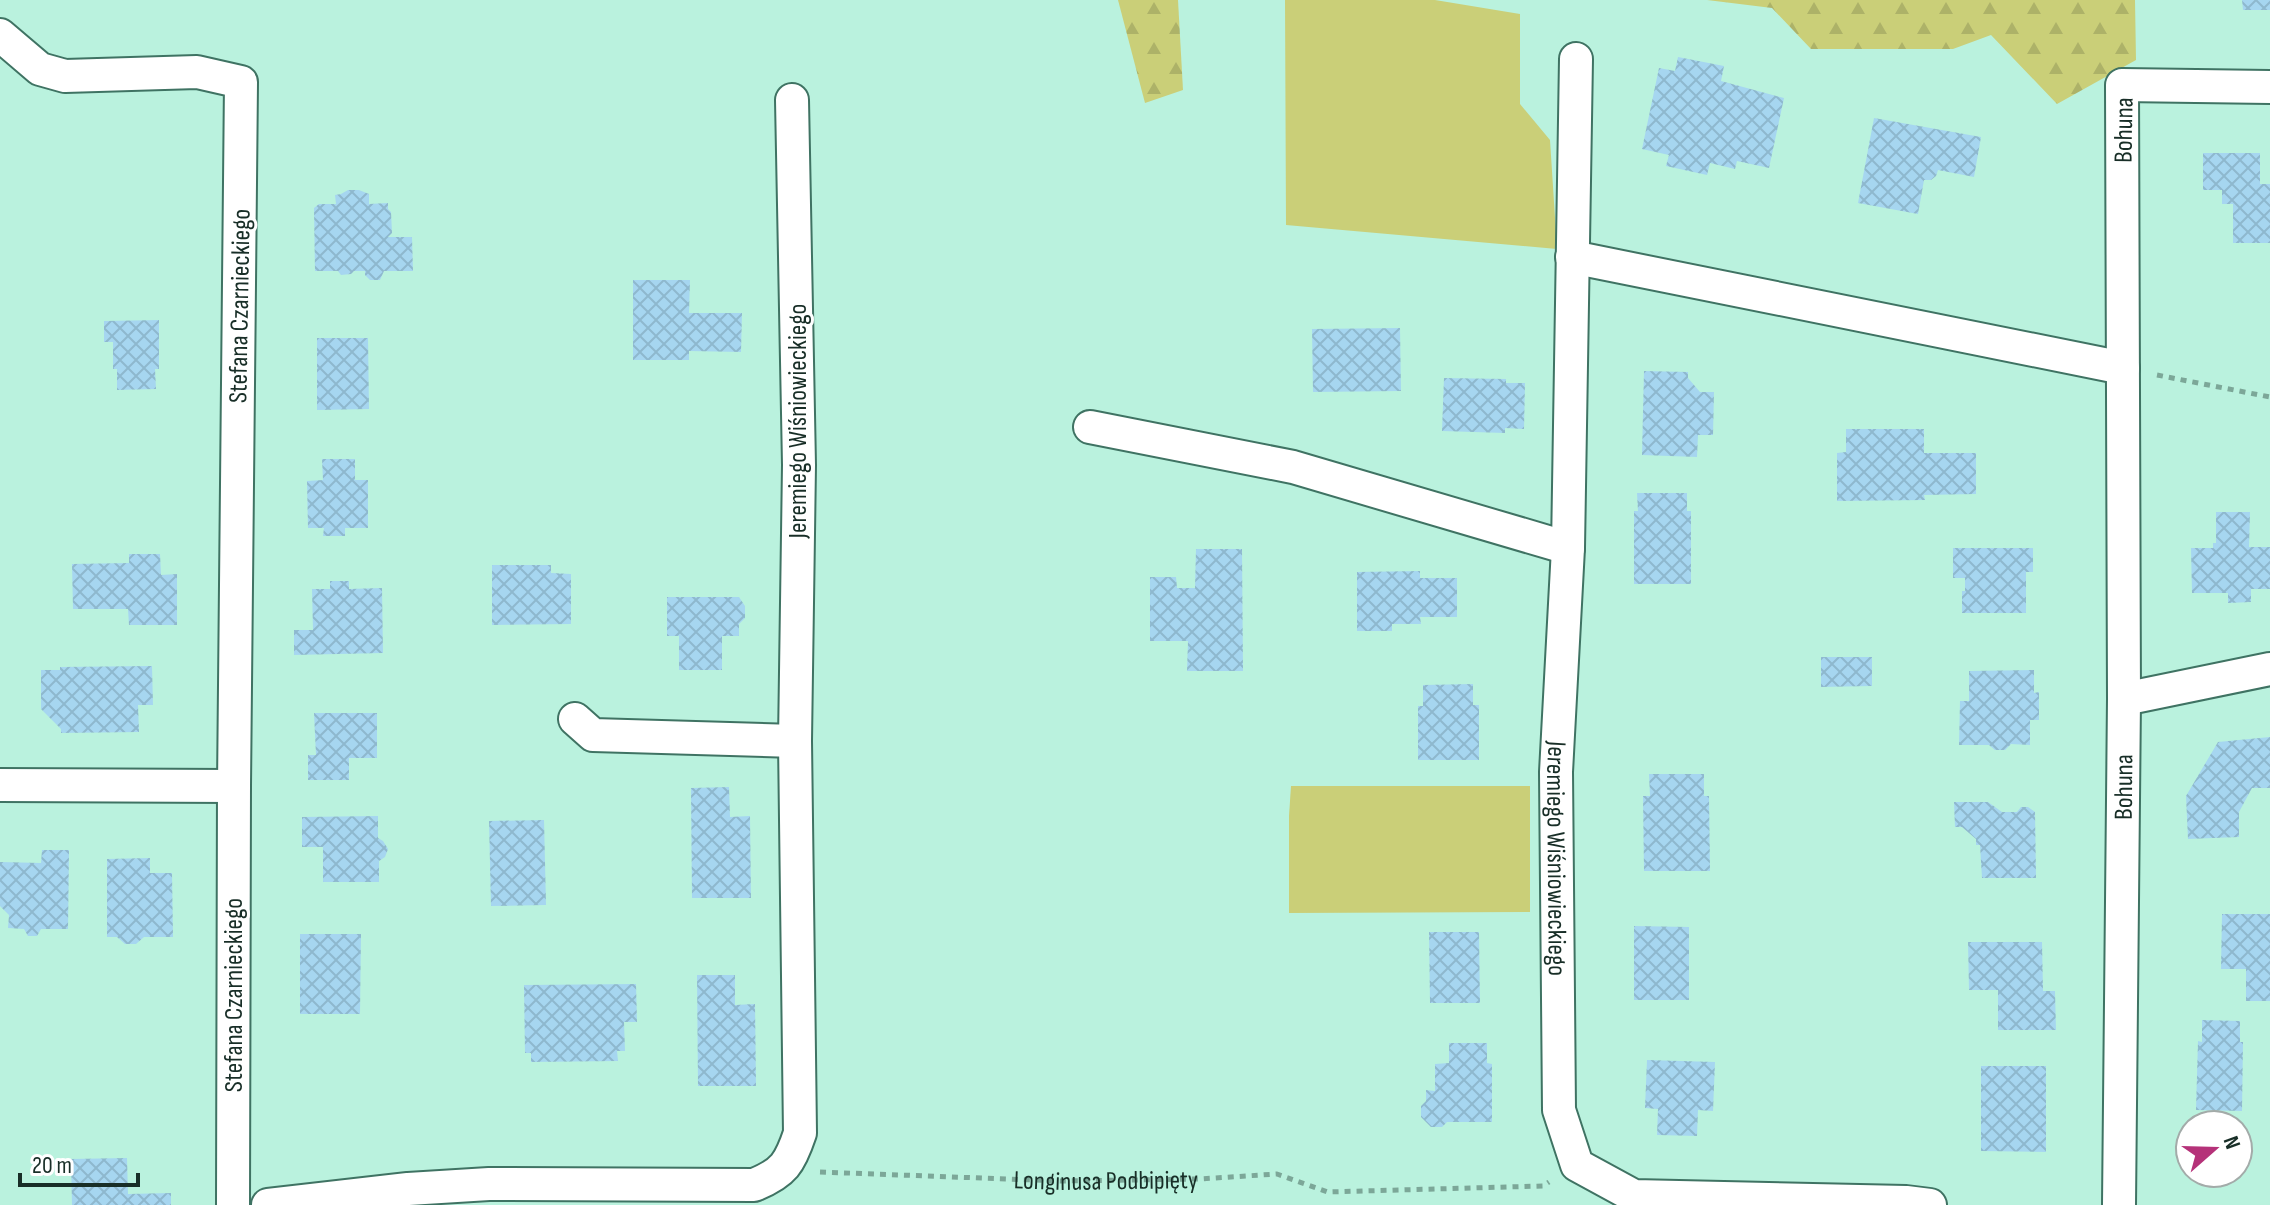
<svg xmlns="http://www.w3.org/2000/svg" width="2270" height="1205" font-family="'Sofia Sans Condensed',sans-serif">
	<defs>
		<pattern id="forest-firs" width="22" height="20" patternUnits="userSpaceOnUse" patternTransform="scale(2)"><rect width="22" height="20" fill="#cacf78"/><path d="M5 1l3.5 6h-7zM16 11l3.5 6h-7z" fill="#adb268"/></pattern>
		<pattern id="building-cross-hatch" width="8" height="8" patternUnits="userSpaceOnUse" patternTransform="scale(2)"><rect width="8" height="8" fill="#a6d6f0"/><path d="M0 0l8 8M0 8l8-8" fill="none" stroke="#8eb8ce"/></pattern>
	</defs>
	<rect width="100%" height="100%" fill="#baf2de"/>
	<g fill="#cacf78">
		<polygon points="1285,0 1435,0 1520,14 1520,104 1550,140 1557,249 1286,225"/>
		<polygon points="1291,786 1530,786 1530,912 1289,913 1289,816"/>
	</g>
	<g fill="url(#forest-firs)">
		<polygon points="1118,0 1178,0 1183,90 1145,103"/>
		<polygon points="1707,0 2135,0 2136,60 2057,104 1991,35 1953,49 1811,49 1772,8"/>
	</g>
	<g fill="url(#building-cross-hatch)">
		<polygon points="2242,0 2270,0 2270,10 2243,10"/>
		<polygon points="1678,57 1724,66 1721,81 1784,98 1769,168 1737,161 1735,169 1710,163 1707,175 1666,166 1669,155 1642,149 1659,68 1675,71"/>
		<polygon points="1874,118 1981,137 1974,177 1938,170 1936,176 1931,180 1924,180 1918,214 1858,203"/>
		<polygon points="2203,153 2260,153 2260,184 2270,184 2270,243 2233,243 2233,204 2222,204 2222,190 2203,190"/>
		<polygon points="348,190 359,190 369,194 369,204 388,203 388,209 391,212 392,233 388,237 412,237 413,271 384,271 380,280 370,280 365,275 365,271 354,271 351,274 341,275 338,271 315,271 314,208 319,204 336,204 335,195 341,194"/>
		<polygon points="633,280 690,280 689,313 742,313 741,352 689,351 689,360 633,360"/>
		<polygon points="159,320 159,369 155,369 156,389 117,390 117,369 113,369 113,342 104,342 104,321"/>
		<polygon points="1400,328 1401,391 1313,392 1312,329"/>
		<polygon points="317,338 368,338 369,409 317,410"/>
		<polygon points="1644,371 1688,372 1688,378 1700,392 1714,392 1713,435 1698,435 1697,457 1642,455"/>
		<polygon points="1444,378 1506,379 1506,383 1525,383 1524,429 1505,428 1505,433 1442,431"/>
		<polygon points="1846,429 1924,429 1924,453 1976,453 1976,494 1924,495 1925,500 1837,501 1837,453 1846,452"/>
		<polygon points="322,459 355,459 355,480 368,480 368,528 345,528 345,536 323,536 324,528 308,528 307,481 323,480"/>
		<polygon points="1637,493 1687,493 1687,511 1691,511 1691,584 1634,584 1634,511 1638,511"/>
		<polygon points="2216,512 2250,512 2249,547 2270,547 2270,589 2251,589 2251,602 2228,603 2228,593 2192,593 2191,548 2213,548 2213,543 2216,543"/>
		<polygon points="1953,548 2033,548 2033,572 2026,572 2026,613 1962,613 1962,591 1965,591 1965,578 1953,578"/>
		<polygon points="1196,549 1242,549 1243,671 1187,671 1188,641 1150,641 1150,577 1176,577 1177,588 1195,588"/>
		<polygon points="129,554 160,554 161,575 177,574 177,625 129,625 128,609 73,609 72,564 129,563"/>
		<polygon points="492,565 551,565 551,573 571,574 571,624 492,625"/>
		<polygon points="1420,571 1420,578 1457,578 1457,617 1420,617 1421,624 1392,624 1392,631 1357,631 1357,572"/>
		<polygon points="330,581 349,581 349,589 382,588 383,653 294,655 294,630 313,630 312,589 330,589"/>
		<polygon points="667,597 739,597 745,606 745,618 739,624 739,636 722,636 722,670 679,670 679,636 667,636"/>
		<polygon points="1821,657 1872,657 1872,686 1821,687"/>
		<polygon points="152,666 153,705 138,705 139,732 61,733 61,729 41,709 41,670 60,670 60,667"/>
		<polygon points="2034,670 2034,693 2039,692 2039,720 2030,720 2030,745 2011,744 2005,750 1995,750 1989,745 1959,745 1960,701 1969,701 1969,671"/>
		<polygon points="1473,684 1473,705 1479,705 1479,760 1418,760 1418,706 1423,706 1423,685"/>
		<polygon points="314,713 377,713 377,758 349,758 349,780 308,780 308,755 316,755"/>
		<polygon points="2270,737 2270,788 2252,788 2239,812 2239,837 2188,839 2186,796 2218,742"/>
		<polygon points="1649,774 1704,774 1704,796 1709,796 1710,871 1644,871 1643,796 1650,796"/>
		<polygon points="729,787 730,817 750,816 751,898 692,898 691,788"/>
		<polygon points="1954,802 1988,802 2002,812 2017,812 2021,807 2028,807 2035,812 2036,878 1982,878 1980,845 1976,845 1976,839 1962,827 1955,827"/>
		<polygon points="378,816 378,838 383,841 388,849 385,857 379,861 379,882 323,882 323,847 302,847 302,817"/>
		<polygon points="544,820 546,905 491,906 489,821"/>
		<polygon points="42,850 69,850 68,929 41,929 37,936 28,936 24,929 8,928 9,915 0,906 0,862 41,863"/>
		<polygon points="150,858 150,873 172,873 173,937 144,937 136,944 125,944 117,937 107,937 107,859"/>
		<polygon points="2222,914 2270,914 2270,1001 2246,1001 2246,969 2221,969"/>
		<polygon points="1634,926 1689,927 1689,1000 1634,1000"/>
		<polygon points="1429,932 1479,932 1480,1003 1430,1003"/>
		<polygon points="300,934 361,934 360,1014 300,1014"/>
		<polygon points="1968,942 2042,942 2043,991 2055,991 2056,1030 1998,1030 1998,990 1969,990"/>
		<polygon points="697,975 735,975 735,1005 755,1004 756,1086 698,1086"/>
		<polygon points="636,984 637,1022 624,1022 625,1051 617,1051 618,1061 531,1062 531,1053 525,1053 524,985"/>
		<polygon points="2202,1020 2240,1021 2240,1042 2243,1042 2242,1111 2196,1110 2198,1041 2202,1042"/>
		<polygon points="1449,1043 1487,1043 1487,1063 1492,1064 1492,1122 1447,1122 1442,1127 1431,1127 1421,1117 1421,1106 1426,1101 1426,1090 1435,1091 1435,1064 1449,1063"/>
		<polygon points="1647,1060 1715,1062 1713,1111 1698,1110 1697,1136 1657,1135 1658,1109 1645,1108"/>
		<polygon points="1981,1066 2046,1066 2046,1152 1981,1151"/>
		<polygon points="127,1158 128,1194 171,1193 171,1205 72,1205 71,1159"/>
	</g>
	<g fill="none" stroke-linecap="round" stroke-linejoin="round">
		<g stroke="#3f7363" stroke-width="36">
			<g id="minor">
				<polyline points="0,35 40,69 65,76 197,72 241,82 234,786 233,1205"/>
				<path id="s2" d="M1576,59L1568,548L1556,772L1559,1110L1577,1165L1634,1196L1906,1202L1930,1205"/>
				<polyline points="1572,257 2123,368"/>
				<polyline points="1090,427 1293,467 1568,548"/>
				<polyline points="2124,699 2270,669"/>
				<polyline points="575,719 593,735 795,741"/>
				<polyline points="0,785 234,786"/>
				<path d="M268,1205L408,1189L489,1184L754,1185C784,1173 790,1163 800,1133L795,741L799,465L792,100"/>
				<path id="s3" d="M2119,1205L2124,699L2122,85L2270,87"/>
			</g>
		</g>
		<g stroke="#7ca798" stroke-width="5" stroke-dasharray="6 6" stroke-linecap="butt">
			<polyline points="2157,375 2270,397"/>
			<path id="s1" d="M820,1172L1060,1181L1199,1179L1277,1174L1328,1192L1543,1186L1549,1182"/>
		</g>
		<use href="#minor" stroke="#fff" stroke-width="32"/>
	</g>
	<g text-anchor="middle" stroke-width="6" stroke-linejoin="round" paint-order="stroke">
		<g font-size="26" fill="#182e27" stroke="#fff">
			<text transform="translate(2123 130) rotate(-89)" y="9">Bohuna</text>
			<text transform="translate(239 306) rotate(-89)" y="9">Stefana Czarnieckiego</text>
			<text transform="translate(797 421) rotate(-90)" y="9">Jeremiego Wiśniowieckiego</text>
			<text dy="9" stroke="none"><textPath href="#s3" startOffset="418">Bohuna</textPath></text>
			<text dy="9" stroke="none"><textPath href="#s2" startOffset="800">Jeremiego Wiśniowieckiego</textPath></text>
			<text transform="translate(233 995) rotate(-90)" y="9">Stefana Czarnieckiego</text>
			<text dy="9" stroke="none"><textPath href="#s1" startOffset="286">Longinusa Podbipięty</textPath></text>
		</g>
	</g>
	<g transform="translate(2214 1149) rotate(70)"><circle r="38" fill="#ffffff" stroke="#a3aba9" stroke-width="2"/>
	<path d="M0-6L14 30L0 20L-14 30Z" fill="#b53279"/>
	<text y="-12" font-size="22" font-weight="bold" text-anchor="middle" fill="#182e27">N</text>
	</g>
	<path d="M20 1173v12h118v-12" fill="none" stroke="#182e27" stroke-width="4"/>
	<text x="32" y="1173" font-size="24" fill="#182e27" stroke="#ffffff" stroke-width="6" paint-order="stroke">20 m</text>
</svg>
